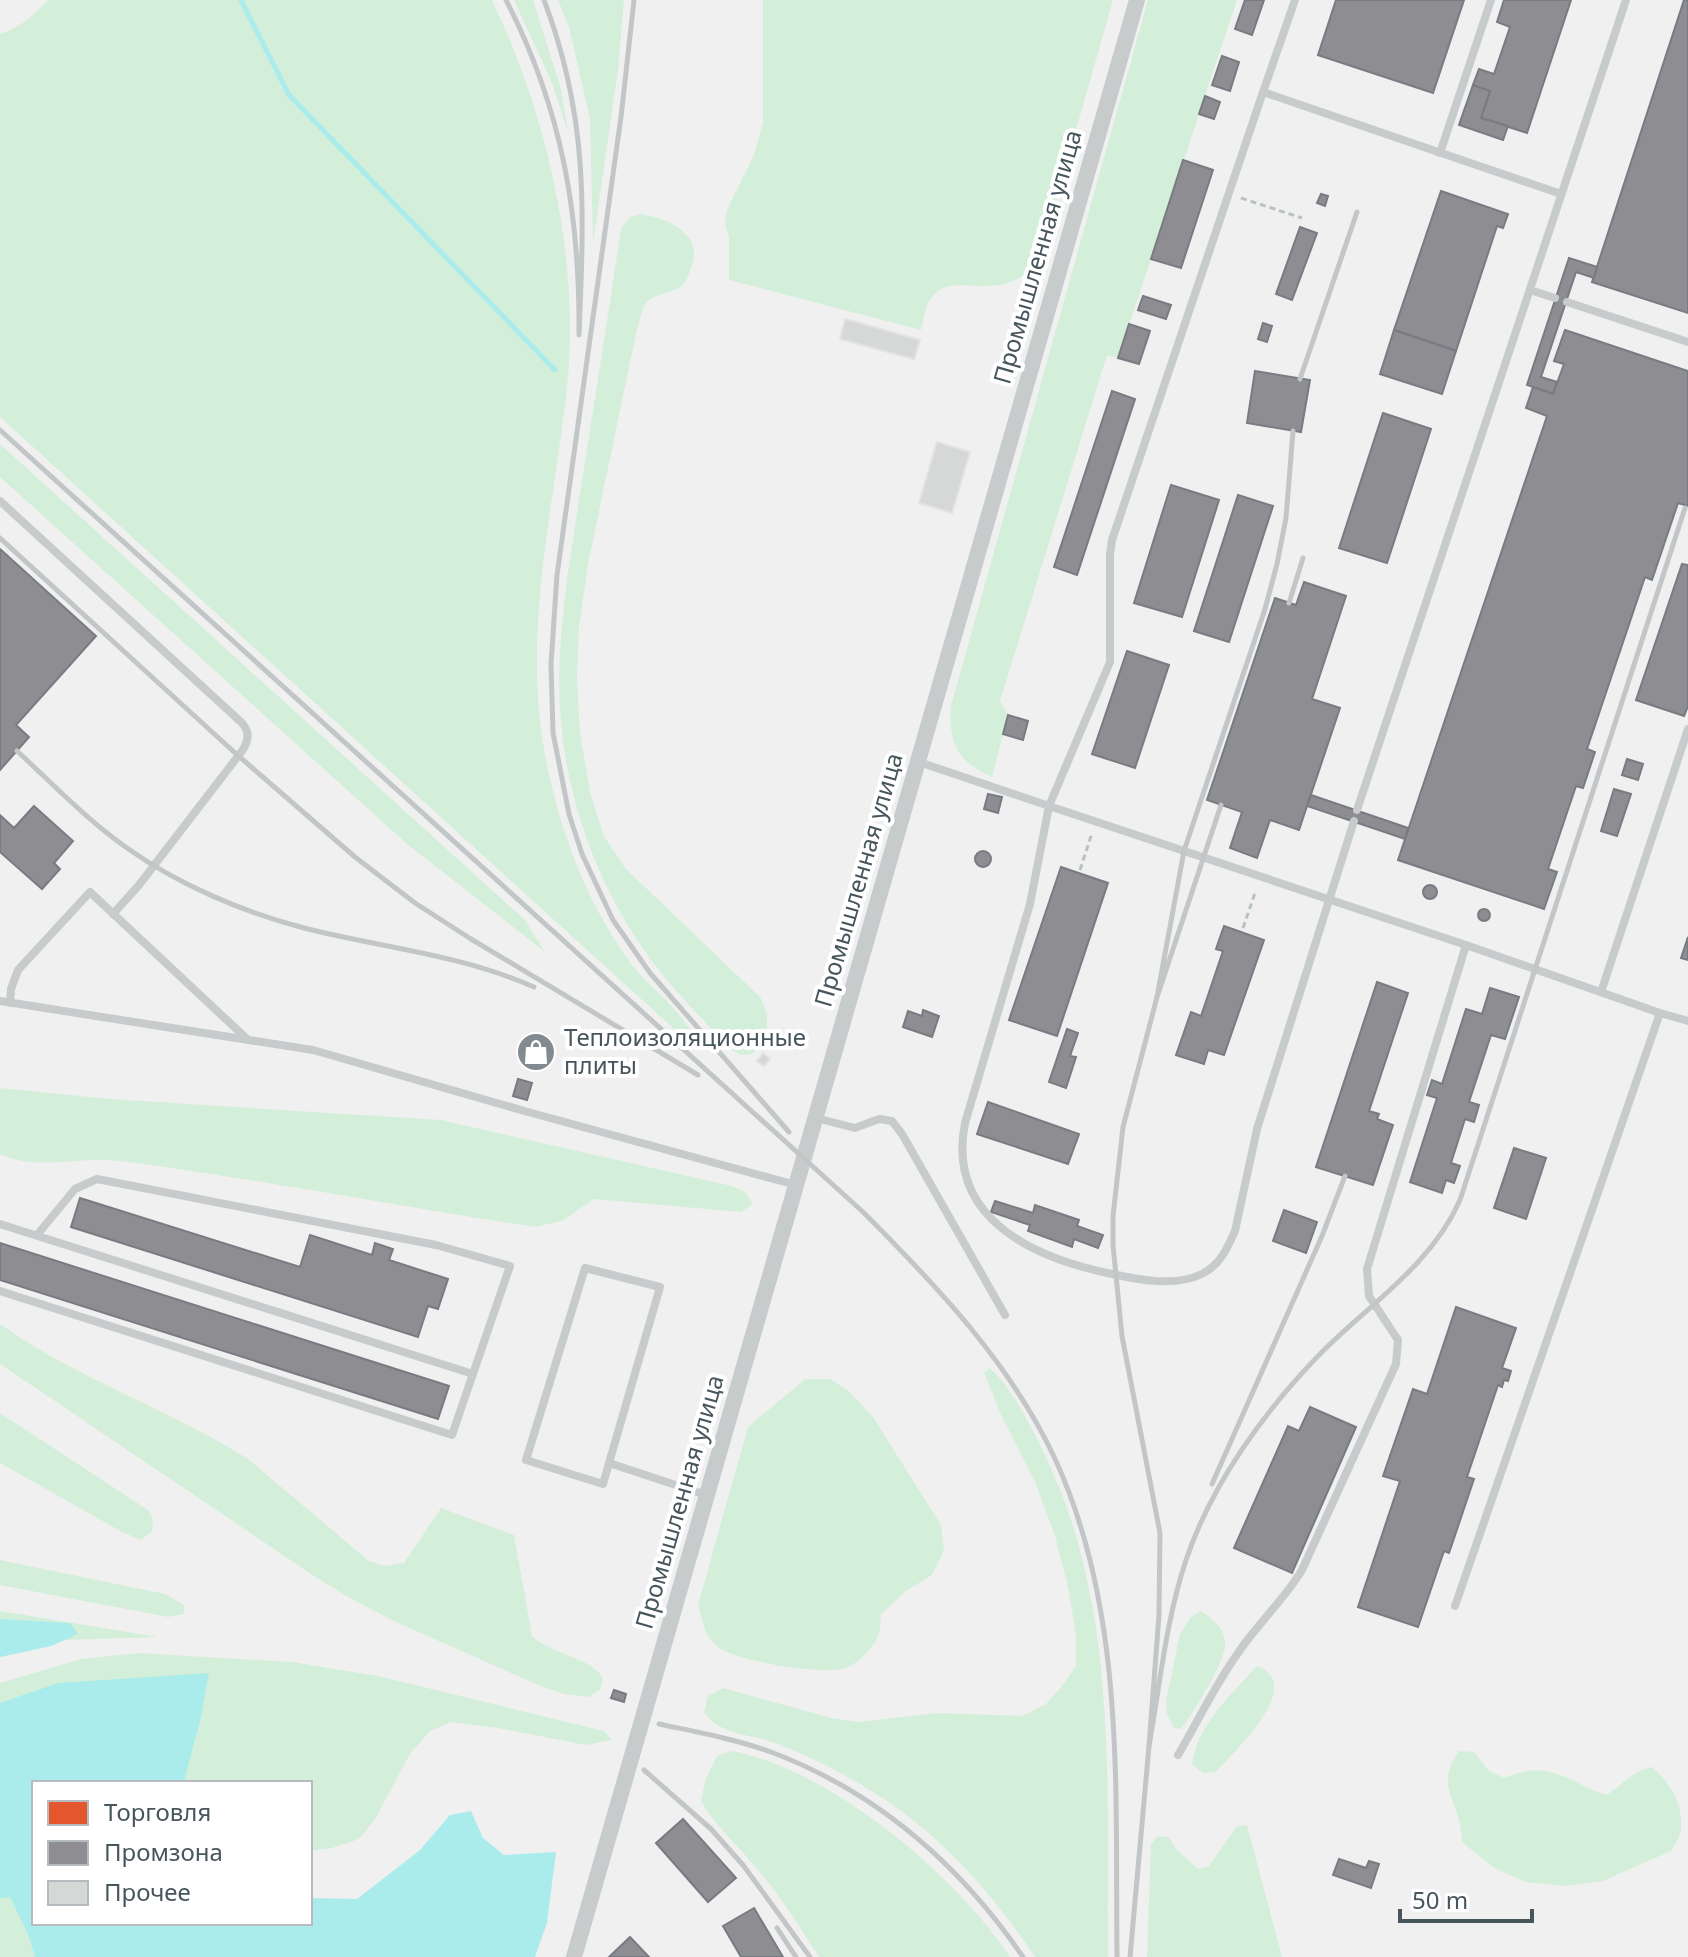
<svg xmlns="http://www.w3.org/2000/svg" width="1688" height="1957" font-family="'Noto Sans',sans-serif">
	<rect width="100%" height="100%" fill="#f0f0f0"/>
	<g fill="#d4efd9">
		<path d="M48,0H492C548,118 580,257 567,388C554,506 524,625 543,743C557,824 582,894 629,961C643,981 680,1010 689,1029C691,1034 692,1041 694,1047L0,417V34C20,27 34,16 48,0Z"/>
		<polygon points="514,0 533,0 561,89 568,132 552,83"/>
		<polygon points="558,0 624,0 618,70 593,243 590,119 569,27"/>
		<path d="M763,0H1113C1096,61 1078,122 1061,183C1054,208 1049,243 1033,264C1004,306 956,270 933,295C925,304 924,319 921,330L729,280V238L725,223L728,207L754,155L763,122Z"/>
		<path d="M1148,0H1237L1118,358L1107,355L1000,701L1008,715L992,777C957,762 948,742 951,706Z"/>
		<path d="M641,214C669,219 705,234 691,268C689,274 687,280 682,285C672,295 653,292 645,305C641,311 640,322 637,329L589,559L579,625L577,678L580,734L591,796L604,836L625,868L760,997C772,1020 769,1035 752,1054L741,1055L730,1049C697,1013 662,979 636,938C586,862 559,770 559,679C560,610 573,542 583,474C596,392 609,310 621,228L630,217Z"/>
		<polygon points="0,444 525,920 545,952 407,844 0,477"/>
		<path d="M0,1088L110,1099L441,1120L732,1186L745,1192L753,1204L741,1212L594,1199L562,1221L535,1227C396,1206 259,1179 120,1161C80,1155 39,1172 0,1154Z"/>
		<path d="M0,1324C77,1379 169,1409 248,1459L369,1561L385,1566L404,1563L441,1508L514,1535L532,1636C551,1654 592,1658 603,1678L600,1690L588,1697L564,1694L538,1685L396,1622L355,1601L317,1578L0,1364Z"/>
		<path d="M990,1368C1010,1386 1025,1416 1037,1439C1121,1600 1106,1781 1108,1957H1035C984,1882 932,1825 853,1780C827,1765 798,1751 769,1741C746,1734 719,1734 704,1712L708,1696L723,1688L831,1718L859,1722L937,1713L1022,1716L1046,1704L1061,1687L1076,1666V1635L1068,1587L1055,1536L1035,1482L1001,1415L984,1372Z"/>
		<path d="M805,1379H830L848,1390L873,1417L941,1525L944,1551L932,1575L906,1591L881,1614C880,1620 881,1627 879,1633C876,1645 858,1664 846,1668C824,1676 732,1661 715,1645C704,1634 702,1619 698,1605L748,1427Z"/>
		<polygon points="0,1413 148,1510 153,1519 152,1531 141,1540 122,1532 0,1463"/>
		<polygon points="0,1560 165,1594 184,1605 184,1614 168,1617 0,1585"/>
		<polygon points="0,1611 158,1637 65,1640 51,1646 0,1657"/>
		<path d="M1201,1611C1211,1618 1224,1627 1225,1641C1227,1661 1197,1704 1186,1723L1181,1729L1174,1728L1167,1714L1166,1701L1180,1634L1191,1617Z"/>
		<polygon points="139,1653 292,1662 378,1676 604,1731 612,1740 586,1745 498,1728 450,1722 429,1732 410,1754 375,1819 359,1839 332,1848 310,1851 310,1783 34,1783 34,1923 109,1957 0,1957 0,1683 81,1659"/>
		<path d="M1257,1666C1307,1684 1234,1752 1216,1772L1203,1773L1192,1764C1197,1725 1231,1695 1257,1666Z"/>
		<path d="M731,1751C829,1768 956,1875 1010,1957H819C799,1925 778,1893 753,1864C735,1843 715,1825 701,1801L705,1781L717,1756Z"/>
		<path d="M1459,1751L1474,1752L1489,1771L1504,1778C1551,1758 1566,1782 1606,1795C1627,1783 1627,1773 1652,1767C1670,1782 1683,1804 1681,1828C1681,1835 1675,1845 1671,1851L1603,1881L1565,1886L1525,1882L1493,1867L1462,1842C1462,1799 1432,1790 1459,1751Z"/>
		<polygon points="1247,1825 1282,1957 1147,1957 1151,1844 1157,1836 1169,1837 1175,1848 1198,1869 1209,1866 1237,1826"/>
	</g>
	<g fill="#aaecec">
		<polygon points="0,1619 70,1623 78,1634 51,1646 0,1657"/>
		<polygon points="209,1673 200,1721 185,1777 188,1783 34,1783 34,1923 310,1923 310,1898 357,1899 420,1850 450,1815 471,1811 483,1838 504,1855 556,1852 547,1923 535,1957 35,1957 28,1934 10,1897 0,1898 0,1703 58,1683"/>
	</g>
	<polygon fill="#e4572e" stroke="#b5573c" stroke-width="2" points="531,1043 545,1047 541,1062 527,1058"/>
	<g fill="#8d8d92" stroke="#787c82" stroke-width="2">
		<polygon points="1245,0 1264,0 1252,35 1235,29"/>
		<polygon points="1336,0 1464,0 1433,93 1318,55"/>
		<polygon points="1504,0 1571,0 1527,133 1481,118 1490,91 1473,85 1479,69 1494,74 1510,27 1497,22"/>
		<polygon points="1684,0 1688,0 1688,313 1592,282"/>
		<polygon points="1222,56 1239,62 1230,91 1212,85"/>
		<polygon points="1473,85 1490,91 1481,118 1508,126 1503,140 1459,125"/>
		<polygon points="1205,96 1220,102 1214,119 1199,114"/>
		<polygon points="1183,160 1213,170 1181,268 1151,259"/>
		<polygon points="1441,191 1508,214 1503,228 1497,226 1456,351 1394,330"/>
		<polygon points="1321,194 1328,196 1325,206 1317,203"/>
		<polygon points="1300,227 1317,233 1292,300 1276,294"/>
		<polygon points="1569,258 1597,267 1594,278 1576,272 1541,377 1557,382 1553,394 1527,385"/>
		<polygon points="1143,296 1171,305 1166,319 1138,310"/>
		<polygon points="1263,323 1272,326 1267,342 1258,339"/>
		<polygon points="1129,324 1150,331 1139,364 1118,358"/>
		<polygon points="1394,330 1456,351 1442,394 1380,374"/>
		<polygon points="1565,330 1688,371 1688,506 1678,503 1652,580 1645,577 1587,749 1595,752 1583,788 1576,786 1548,869 1557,872 1544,909 1398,860 1547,416 1526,408 1533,387 1553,394 1564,364 1554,361"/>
		<polygon points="1255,371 1310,380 1301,432 1247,423"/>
		<polygon points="1112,391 1135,399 1077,575 1054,567"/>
		<polygon points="1383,413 1431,429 1387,563 1339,548"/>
		<polygon points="1171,485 1219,500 1182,617 1134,603"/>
		<polygon points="1238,495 1273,506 1229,642 1194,631"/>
		<polygon points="0,549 96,636 16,725 29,737 0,770"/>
		<polygon points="1682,564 1688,565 1688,706 1684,716 1636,700"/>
		<polygon points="1304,582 1346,596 1312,699 1340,708 1299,830 1270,820 1257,858 1230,848 1242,812 1207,800 1275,598 1296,605"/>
		<polygon points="1127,651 1169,665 1135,768 1092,754"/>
		<polygon points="1008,715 1028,721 1023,740 1003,734"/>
		<polygon points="1627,759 1643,764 1638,780 1622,775"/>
		<polygon points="1614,789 1631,794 1617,836 1601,831"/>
		<polygon points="988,794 1002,797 998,813 984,809"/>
		<polygon points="1311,795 1408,828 1405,839 1307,806"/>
		<polygon points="34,806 73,841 54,863 60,869 42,889 0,852 0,815 14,828"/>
		<circle cx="983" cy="859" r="8"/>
		<polygon points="1061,867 1108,883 1057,1036 1009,1020"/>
		<circle cx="1430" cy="892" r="7"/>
		<circle cx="1484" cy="915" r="6"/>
		<polygon points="1224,926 1264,940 1224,1055 1208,1050 1204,1064 1176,1055 1191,1012 1201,1016 1223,951 1216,949"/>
		<polygon points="1688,937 1688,960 1681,958"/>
		<polygon points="1377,982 1408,993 1369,1111 1379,1114 1377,1119 1393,1125 1373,1185 1316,1167"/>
		<polygon points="1490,988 1519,997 1505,1039 1491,1035 1469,1102 1479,1105 1474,1122 1465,1119 1451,1163 1460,1166 1454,1183 1446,1180 1442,1193 1410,1182 1437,1098 1427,1095 1432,1080 1442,1084 1466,1009 1482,1014"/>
		<polygon points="923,1010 939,1016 932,1037 903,1027 908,1011 922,1016"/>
		<polygon points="1067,1029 1078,1033 1070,1056 1076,1057 1066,1088 1049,1082"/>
		<polygon points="518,1079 532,1083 527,1100 513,1096"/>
		<polygon points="988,1102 1079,1134 1068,1164 977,1134"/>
		<polygon points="1514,1148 1546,1158 1526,1219 1494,1208"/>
		<polygon points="80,1198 300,1267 310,1235 372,1255 375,1243 393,1249 389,1260 448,1279 438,1309 428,1306 418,1337 71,1227"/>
		<polygon points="995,1201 1033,1213 1035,1205 1079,1220 1077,1226 1103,1235 1098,1248 1074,1239 1072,1247 1028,1231 1030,1225 991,1212"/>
		<polygon points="1284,1210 1317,1222 1306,1253 1273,1241"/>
		<polygon points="0,1243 449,1386 438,1419 0,1280"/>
		<polygon points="1456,1307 1516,1328 1502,1368 1511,1371 1508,1381 1504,1380 1502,1387 1498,1385 1467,1477 1474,1479 1449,1553 1444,1551 1418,1627 1358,1607 1400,1481 1383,1476 1413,1389 1427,1394"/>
		<polygon points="1310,1407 1356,1427 1292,1573 1234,1548 1288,1426 1299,1431"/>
		<polygon points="614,1690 626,1694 624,1702 611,1698"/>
		<polygon points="683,1819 736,1878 708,1902 656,1843"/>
		<polygon points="1339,1859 1366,1868 1369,1861 1379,1864 1371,1888 1333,1875"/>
		<polygon points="754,1908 783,1957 741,1957 723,1926"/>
		<polygon points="630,1937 649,1957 609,1957"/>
	</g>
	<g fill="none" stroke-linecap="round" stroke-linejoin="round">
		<polyline stroke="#aaecec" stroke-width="5" points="241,0 289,95 555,370"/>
	</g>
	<g fill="#d6d8d8" stroke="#e1e2e3" stroke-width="2">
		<polygon points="845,319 920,340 914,359 840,339"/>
		<polygon points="937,442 970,452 952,513 919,503"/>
		<polygon points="763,1053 770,1059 764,1066 757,1061"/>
	</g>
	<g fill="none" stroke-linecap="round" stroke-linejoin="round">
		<g stroke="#b7c3bd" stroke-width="3" stroke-dasharray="6 4" stroke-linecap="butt">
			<polyline points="1241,198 1302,218"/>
			<polyline points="1080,870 1092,833"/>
			<polyline points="1243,928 1256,890"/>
		</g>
		<g stroke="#c7cbcc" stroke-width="8">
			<polyline points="1295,0 1263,92 1561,194"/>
			<polyline points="1263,92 1112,540 1110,554 1110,662 1049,806 1466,945 1660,1013 1455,1606"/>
			<polyline points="1440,153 1491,0"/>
			<polyline points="1530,290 1555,298"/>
			<polyline points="1567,302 1688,342"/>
			<path d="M0,501L241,722C250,731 249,741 242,751L139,885L113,914"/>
			<path d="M919,762L1049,806L1030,904L965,1123C946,1219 1034,1258 1112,1274C1140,1280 1175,1287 1202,1274C1220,1265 1227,1249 1235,1231L1257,1129L1354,821"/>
			<polyline points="1357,810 1626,0"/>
			<polyline points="1601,992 1688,729"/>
			<polyline points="0,1001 313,1050 528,1112 796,1185"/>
			<polyline points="10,1003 11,989 18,970 90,892 247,1039"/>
			<polyline points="1660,1013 1688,1021"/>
			<polyline points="816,1118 855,1128 879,1119 892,1121 902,1134 1005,1315"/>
			<polyline points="0,1224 473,1374"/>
			<polyline points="0,1291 452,1435 510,1266 436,1245 97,1179 75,1189 37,1235"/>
			<polyline points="609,1463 660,1287 585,1268 526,1460 603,1484 609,1463 706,1495"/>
			<path d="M1178,1755C1198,1721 1215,1685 1238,1653C1258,1623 1284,1600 1302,1570L1396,1364L1398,1340L1369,1296L1367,1269L1466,945"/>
		</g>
		<polyline stroke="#c7cbcc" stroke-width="16" points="574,1957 1137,0"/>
		<g stroke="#c3c6c7" stroke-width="5">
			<path d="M506,0C562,109 580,214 579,335C584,212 589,118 544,0"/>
			<polyline points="634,0 621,117 557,575 551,664 553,733 569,814 582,854 613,920 650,973 789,1132"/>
			<polyline points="1300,379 1357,212"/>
			<path d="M0,430L863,1212C937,1286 1012,1365 1056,1461C1126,1615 1115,1791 1117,1957"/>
			<polyline points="0,538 234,752 355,857 415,903 471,939 698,1075"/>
			<polyline points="1289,603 1303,558"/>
			<path d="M17,751C53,784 87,820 127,848C179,885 243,912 304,928C383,948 459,954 534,987"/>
			<polyline points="1221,805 1157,997 1184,851 1265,609 1277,564 1286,518 1293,431"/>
			<path d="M1157,997L1123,1127L1113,1216V1245L1122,1336L1160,1533L1159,1615L1149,1746C1160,1684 1166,1620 1186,1560C1212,1483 1265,1410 1322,1352C1370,1304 1432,1264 1460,1200L1685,508"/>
			<polyline points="1212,1484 1322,1236 1345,1176"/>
			<path d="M659,1724C696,1732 735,1739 771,1752C877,1792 960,1865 1023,1957"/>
			<polyline points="644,1770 711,1829 743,1865 810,1957"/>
			<polyline points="777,1928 796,1957"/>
			<polyline points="1130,1957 1149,1746"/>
		</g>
	</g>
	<defs>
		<g id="shop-disc" transform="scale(2)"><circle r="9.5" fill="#828c90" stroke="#fff"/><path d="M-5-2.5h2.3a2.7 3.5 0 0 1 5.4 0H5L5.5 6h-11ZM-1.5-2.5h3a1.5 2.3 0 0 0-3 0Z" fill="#fff"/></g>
	</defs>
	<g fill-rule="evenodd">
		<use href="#shop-disc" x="536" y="1052"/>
	</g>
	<g text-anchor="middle" stroke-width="8" stroke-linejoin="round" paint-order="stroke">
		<g font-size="24" fill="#47565c" stroke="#fff">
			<text transform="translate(1038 257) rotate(-74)" y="8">Промышленная улица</text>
			<text transform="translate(859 880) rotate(-74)" y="8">Промышленная улица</text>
			<text transform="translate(680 1502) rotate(-74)" y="8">Промышленная улица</text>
		</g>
		<g font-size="24" fill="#47565c" stroke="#fff" text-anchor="start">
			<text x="564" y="1046">Теплоизоляционные<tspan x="564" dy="28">плиты</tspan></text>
		</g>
	</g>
	<rect x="32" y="1781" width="280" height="144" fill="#ffffff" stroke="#b5bbbe" stroke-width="2"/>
	<rect x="48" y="1801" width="40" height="24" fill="#e4572e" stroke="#b5bbbe" stroke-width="2"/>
	<text x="104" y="1821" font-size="24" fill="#47565c">Торговля</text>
	<rect x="48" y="1841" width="40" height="24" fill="#8d8d92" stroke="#b5bbbe" stroke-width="2"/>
	<text x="104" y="1861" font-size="24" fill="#47565c">Промзона</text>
	<rect x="48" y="1881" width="40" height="24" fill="#d6d8d8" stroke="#b5bbbe" stroke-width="2"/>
	<text x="104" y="1901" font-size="24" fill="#47565c">Прочее</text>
	<path d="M1400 1909v12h132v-12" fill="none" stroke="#47565c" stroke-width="4"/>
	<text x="1412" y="1909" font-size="24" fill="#47565c" stroke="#ffffff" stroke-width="6" paint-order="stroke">50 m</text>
</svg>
